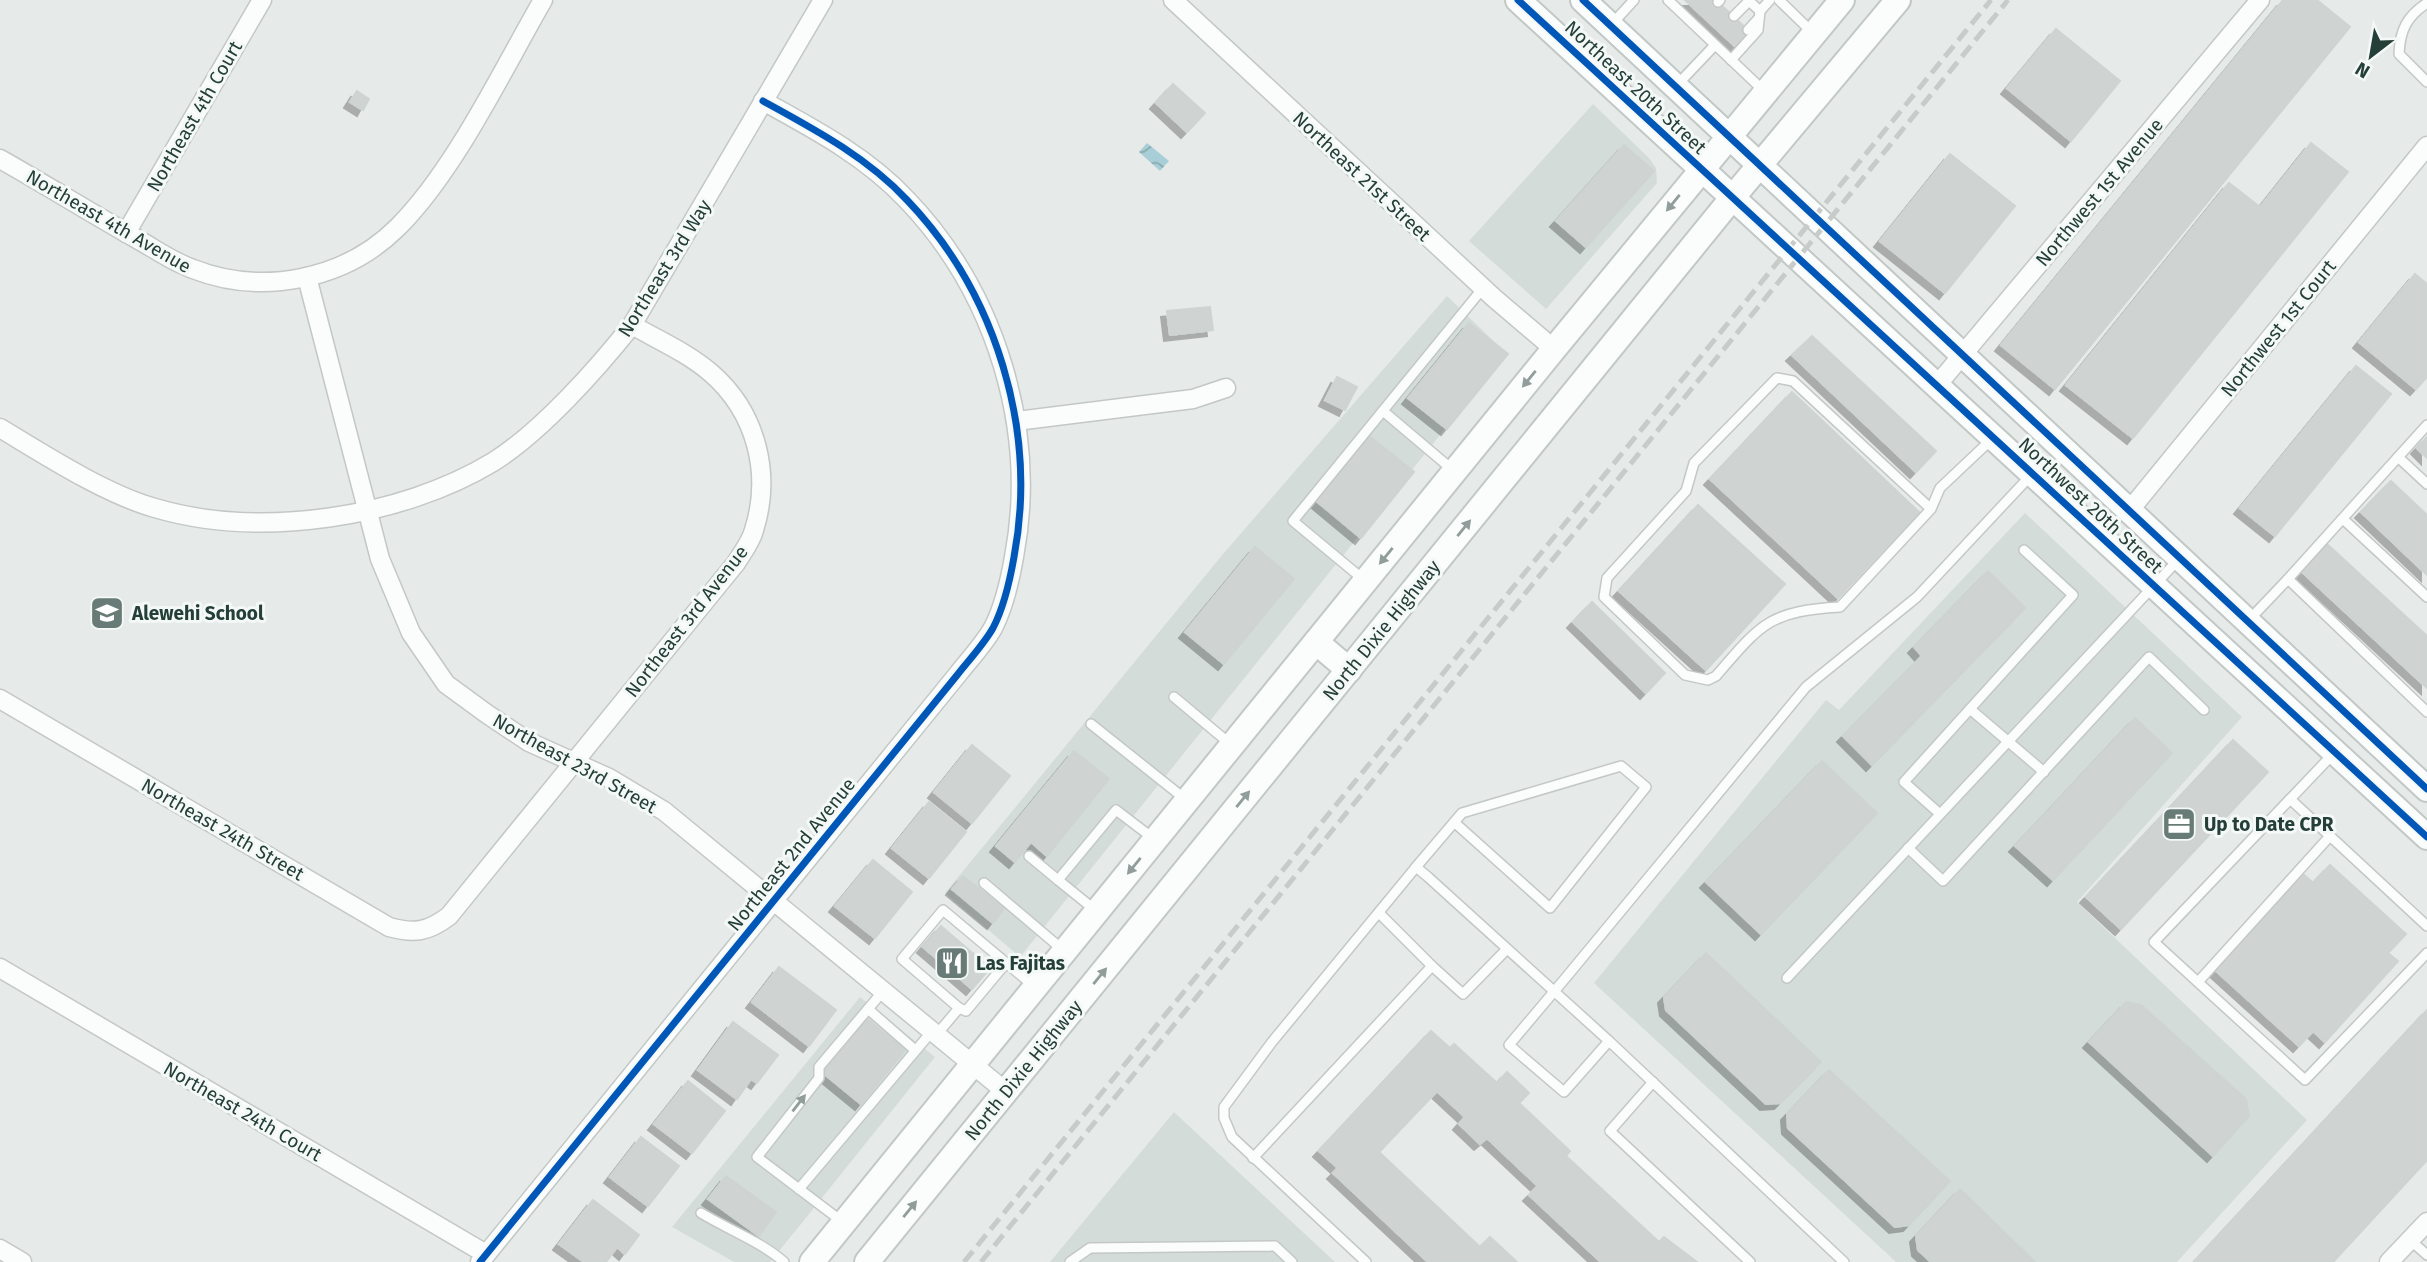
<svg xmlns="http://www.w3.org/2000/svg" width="2427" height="1262" font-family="'Fira Sans',sans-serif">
	<defs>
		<pattern id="water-waves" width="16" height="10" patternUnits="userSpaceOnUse" patternTransform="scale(1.75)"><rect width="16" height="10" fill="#a8ced7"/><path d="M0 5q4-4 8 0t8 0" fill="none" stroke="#89a9af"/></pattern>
		<filter id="shadow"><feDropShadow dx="-6" dy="6" stdDeviation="0" flood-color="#0004"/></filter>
	</defs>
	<rect width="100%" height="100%" fill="#e6ebe9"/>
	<g fill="#d4dcd9">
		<polygon points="1593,104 1649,158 1656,168 1657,183 1546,309 1469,241"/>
		<polygon points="1447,296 1506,353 1020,957 945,893 1223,554"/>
		<polygon points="2025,513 2242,717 2077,902 2307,1120 2177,1262 1896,1262 1594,983 1826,700 1839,710"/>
		<polygon points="860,997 935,1057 801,1224 770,1262 734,1262 672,1227"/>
		<polygon points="1174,1112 1335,1262 1050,1262"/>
	</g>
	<polygon fill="url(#water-waves)" points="1147,143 1169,161 1160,171 1139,152"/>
	<g fill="#cfd3d2" stroke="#ced4d2" stroke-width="2" filter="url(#shadow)">
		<polygon points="1685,0 1716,0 1751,33 1737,48"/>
		<polygon points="2283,0 2317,0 2350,27 2055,389 2001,345"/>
		<polygon points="2056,29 2120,81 2071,141 2007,88"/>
		<polygon points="1173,84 1205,113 1187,132 1156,103"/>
		<polygon points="357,91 369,99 363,110 350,102"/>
		<polygon points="2311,143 2348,172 2133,438 2066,385 2229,183 2260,207"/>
		<polygon points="1624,145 1654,171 1586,247 1556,221"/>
		<polygon points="1950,154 2015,206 1945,293 1880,241"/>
		<polygon points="2415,274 2427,284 2427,377 2416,389 2359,342"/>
		<polygon points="1210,307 1213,330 1170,335 1167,311"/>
		<polygon points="1469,323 1508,354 1447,429 1408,398"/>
		<polygon points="1812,336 1936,451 1916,472 1792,355"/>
		<polygon points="2356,366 2391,394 2275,536 2240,508"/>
		<polygon points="1337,377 1357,387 1345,410 1325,400"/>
		<polygon points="1792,392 1919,512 1838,598 1710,479"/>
		<polygon points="1367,434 1414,472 1361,538 1314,499"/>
		<polygon points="2427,437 2427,458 2417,448"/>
		<polygon points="2391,481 2427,515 2427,575 2361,512"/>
		<polygon points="1698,505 1785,584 1706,670 1619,591"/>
		<polygon points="2327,544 2427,636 2427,688 2301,571"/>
		<polygon points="1255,547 1294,579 1224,664 1185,632"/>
		<polygon points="1988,571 2025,608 1872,765 1843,736 1922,656 1914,647"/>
		<polygon points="1592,602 1665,673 1646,693 1573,622"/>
		<polygon points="2135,718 2172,753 2053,880 2015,846"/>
		<polygon points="2233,740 2268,772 2121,929 2086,897"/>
		<polygon points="972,745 1010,776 972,823 934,792"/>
		<polygon points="1074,751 1109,779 1047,856 1031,842 1015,862 996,846"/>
		<polygon points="1822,761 1877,813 1761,934 1706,882"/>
		<polygon points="929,802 966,832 929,878 892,848"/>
		<polygon points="873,860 912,892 875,938 835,906"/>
		<polygon points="2330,865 2406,934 2388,953 2398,961 2325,1042 2313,1031 2299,1046 2215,970 2303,874 2313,883"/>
		<polygon points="963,876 1004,909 993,923 952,889"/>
		<polygon points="941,926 990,968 972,989 923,947"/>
		<polygon points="1706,953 1821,1062 1780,1103 1766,1104 1666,1010 1664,997"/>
		<polygon points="779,967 836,1010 809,1046 752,1002"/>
		<polygon points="2126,1002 2141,1005 2246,1099 2249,1116 2213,1156 2089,1042"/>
		<polygon points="2427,1010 2427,1160 2333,1262 2194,1262"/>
		<polygon points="867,1019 905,1050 861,1104 822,1072"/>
		<polygon points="733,1022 778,1055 757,1083 751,1079 737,1099 698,1070"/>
		<polygon points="1431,1031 1450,1048 1454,1044 1497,1083 1507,1072 1529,1093 1519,1103 1570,1151 1566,1156 1659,1242 1664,1237 1697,1262 1601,1262 1529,1195 1538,1186 1487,1138 1480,1144 1459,1124 1465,1117 1437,1091 1379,1152 1480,1247 1490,1237 1517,1262 1428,1262 1333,1173 1338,1168 1319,1151"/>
		<polygon points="1829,1070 1950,1181 1909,1225 1895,1227 1788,1128 1787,1114"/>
		<polygon points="688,1081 725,1111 692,1153 654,1124"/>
		<polygon points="641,1137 679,1166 648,1206 610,1177"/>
		<polygon points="726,1176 776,1212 759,1236 708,1199"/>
		<polygon points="1960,1189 2035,1262 1931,1262 1918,1250 1916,1236"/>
		<polygon points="593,1200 639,1235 625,1254 617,1247 606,1262 584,1262 559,1244"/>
	</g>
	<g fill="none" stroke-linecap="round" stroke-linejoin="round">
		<g stroke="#c3c8c6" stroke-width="12">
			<g id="lane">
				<polyline points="1668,0 1764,91"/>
				<polyline points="1748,0 1760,11 1770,0"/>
				<polyline points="1779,0 1813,33"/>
				<polyline points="1718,2 1720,0"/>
				<path d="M2427,3C2407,16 2400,30 2399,54L2427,82"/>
				<polyline points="1734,16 1749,1"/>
				<polyline points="1612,24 1634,0"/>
				<polyline points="1748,30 1759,18"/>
				<polyline points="1731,60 1758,30 1760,11"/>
				<polyline points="1678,84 1715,45"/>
				<polyline points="1383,411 1454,471"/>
				<polyline points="2398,457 2427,484"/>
				<path d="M1931,509L1793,381L1777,378L1694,463L1686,491L1607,578L1604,597L1685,675L1708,680L1716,676C1761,624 1769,611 1840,607L1931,509L1940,488L1993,438"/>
				<polyline points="2343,519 2427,597"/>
				<polyline points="2288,579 2427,425"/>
				<polyline points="1364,580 1293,521 1483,288"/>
				<polyline points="2250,619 2288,579 2427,712"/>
				<polyline points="1174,697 1229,743"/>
				<polyline points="1970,709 2044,772"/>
				<polyline points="1091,724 1185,799"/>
				<polyline points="2334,753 2154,942 2305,1080 2427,953"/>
				<polyline points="2290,799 2427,926"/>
				<polyline points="1940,814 1904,782 2073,595 2024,550"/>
				<polyline points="1454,822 1550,908 1646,787 1621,766 1462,813 1416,867 1428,877 1609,1041 1564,1092 1509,1045 1568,975 1806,687 1917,597 2032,474"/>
				<polyline points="1908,848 1943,881 2149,657 2204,710"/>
				<polyline points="1029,856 1058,880"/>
				<polyline points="984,883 1063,950"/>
				<polyline points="1095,910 1058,880 1116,810 1154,839"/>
				<polyline points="1432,966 1463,994 1507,949"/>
				<polyline points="1787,978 2178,560"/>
				<polyline points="2198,982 2330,836"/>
				<polyline points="884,990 868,1009 915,1050"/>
				<polyline points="959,1008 966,1011 1006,963"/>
				<polyline points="938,1033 959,1008 902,959 943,910 1035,987"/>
				<polyline points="1609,1041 1844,1262"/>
				<polyline points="1653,1082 1610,1131 1750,1262"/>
				<polyline points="1253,1158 1432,966 1379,913"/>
				<polyline points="799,1189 933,1030"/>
				<path d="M701,1213C729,1230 760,1241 784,1262"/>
				<polyline points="844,1223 757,1157 819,1078 819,1067 868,1009"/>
				<polyline points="2410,1240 2427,1255"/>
				<polyline points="1070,1262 1090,1248 1275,1246 1292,1262"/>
				<polyline points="1366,1262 1232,1137 1224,1118 1224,1107 1272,1042 1416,867"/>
			</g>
		</g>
		<g stroke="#c3c8c6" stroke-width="21">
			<g id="street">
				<polyline points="1173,0 1494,298 1554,349"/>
				<path d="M0,159C46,185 91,213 137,239C155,249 173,262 193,269C262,296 345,280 398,227C455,170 502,71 543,0"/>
				<polyline points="126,233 262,0"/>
				<polyline points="307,277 380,559 411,633 446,684 487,714 529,742 609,778 664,811 1005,1091"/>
				<polyline points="1938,384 2260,0"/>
				<polyline points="1016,421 1193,399 1226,388"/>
				<path d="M0,428C45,455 105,494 155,508C260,539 400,518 493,462C541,432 597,369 632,325L823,0"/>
				<polyline points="2129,511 2427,146"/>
				<path d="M0,699L389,927C414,934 428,932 449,916L736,563C742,553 751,542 754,530C772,473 756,412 711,373C688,353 658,340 632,325"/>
				<polyline points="0,968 486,1254"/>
				<polyline points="0,1249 22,1262"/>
				<path d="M480,1262L958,674C969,660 984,644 993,628C1004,607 1010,580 1014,557C1038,430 996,293 907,200C867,157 814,129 763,101"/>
				<polyline points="2389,1262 2427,1222"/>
			</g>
		</g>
		<g stroke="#c1c8c6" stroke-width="28">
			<g id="secondary">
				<polyline points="1518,0 2427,837"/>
				<polyline points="1583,0 2427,789"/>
				<polyline points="1316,642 1349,670"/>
				<polyline points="812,1262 1554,349 1842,0"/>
				<polyline points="867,1262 1733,197 1898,0"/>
			</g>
		</g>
		<use href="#lane" stroke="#fbfcfc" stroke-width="9"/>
		<use href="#street" stroke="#fbfcfc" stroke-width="18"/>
		<use href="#secondary" stroke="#fbfcfc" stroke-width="24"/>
		<g stroke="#c7ccca" stroke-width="5" stroke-dasharray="14 7" stroke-linecap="butt">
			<polyline points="964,1262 1991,0"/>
			<polyline points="981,1262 2008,0"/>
		</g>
		<g stroke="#f4f9f7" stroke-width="11">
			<g id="cycleway">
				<polyline points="1518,0 2427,837"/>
				<polyline points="1583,0 2427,789"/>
				<path d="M480,1262L958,674C969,660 984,644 993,628C1004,607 1010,580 1014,557C1038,430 996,293 907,200C867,157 814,129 763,101"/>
			</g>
		</g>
		<use href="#cycleway" stroke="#0057b8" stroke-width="7"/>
	</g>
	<defs><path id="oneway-solid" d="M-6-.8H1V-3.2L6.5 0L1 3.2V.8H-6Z" transform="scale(1.75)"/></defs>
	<g fill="#909d9a">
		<use href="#oneway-solid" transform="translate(1673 203) rotate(129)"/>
		<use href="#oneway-solid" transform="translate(1529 379) rotate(129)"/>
		<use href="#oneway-solid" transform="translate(1464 528) rotate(-51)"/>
		<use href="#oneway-solid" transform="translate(1386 556) rotate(129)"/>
		<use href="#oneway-solid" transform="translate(1243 799) rotate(-51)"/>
		<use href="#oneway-solid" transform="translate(1134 866) rotate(129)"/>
		<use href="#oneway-solid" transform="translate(1100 976) rotate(-51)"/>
		<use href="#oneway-solid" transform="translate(799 1103) rotate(-52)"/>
		<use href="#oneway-solid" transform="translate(910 1209) rotate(-51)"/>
	</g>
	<defs>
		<g id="school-square" transform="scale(1.75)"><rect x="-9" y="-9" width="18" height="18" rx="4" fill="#687b76" stroke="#f4f9f7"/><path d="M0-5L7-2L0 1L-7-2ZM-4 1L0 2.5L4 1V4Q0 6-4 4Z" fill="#fff"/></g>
		<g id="office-square" transform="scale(1.75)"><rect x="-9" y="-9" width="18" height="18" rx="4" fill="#687b76" stroke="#f4f9f7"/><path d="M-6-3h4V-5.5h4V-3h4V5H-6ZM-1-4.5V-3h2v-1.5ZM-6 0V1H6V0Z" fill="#fff"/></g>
		<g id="restaurant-square" transform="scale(1.75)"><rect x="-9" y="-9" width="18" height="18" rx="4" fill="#687b76" stroke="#f4f9f7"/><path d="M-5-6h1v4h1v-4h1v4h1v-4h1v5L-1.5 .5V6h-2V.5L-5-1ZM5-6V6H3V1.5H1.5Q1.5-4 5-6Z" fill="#fff"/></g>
	</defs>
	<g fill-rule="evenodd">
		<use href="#school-square" x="107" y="613"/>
		<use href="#office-square" x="2179" y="824"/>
		<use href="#restaurant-square" x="952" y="963"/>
	</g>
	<g text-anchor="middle" stroke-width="6" stroke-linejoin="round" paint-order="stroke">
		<g font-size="19" fill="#243e38" stroke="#f4f9f7">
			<text transform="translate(1636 87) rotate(43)" y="7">Northeast 20th Street</text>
			<text transform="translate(194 116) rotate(-60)" y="7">Northeast 4th Court</text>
			<text transform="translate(1362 176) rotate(43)" y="7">Northeast 21st Street</text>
			<text transform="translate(2099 192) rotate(-50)" y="7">Northwest 1st Avenue</text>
			<text transform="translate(109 221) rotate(30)" y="7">Northeast 4th Avenue</text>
			<text transform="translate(664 268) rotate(-58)" y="7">Northeast 3rd Way</text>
			<text transform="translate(2278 328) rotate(-51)" y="7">Northwest 1st Court</text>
			<text transform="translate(2091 505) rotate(43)" y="7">Northwest 20th Street</text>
			<text transform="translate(686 621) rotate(-52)" y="7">Northeast 3rd Avenue</text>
			<text transform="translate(1381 630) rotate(-51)" y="7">North Dixie Highway</text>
			<text transform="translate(575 763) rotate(29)" y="7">Northeast 23rd Street</text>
			<text transform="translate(223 829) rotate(30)" y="7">Northeast 24th Street</text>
			<text transform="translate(791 854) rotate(-51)" y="7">Northeast 2nd Avenue</text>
			<text transform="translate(1023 1070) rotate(-51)" y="7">North Dixie Highway</text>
			<text transform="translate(243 1111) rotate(30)" y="7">Northeast 24th Court</text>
		</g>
		<g font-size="19" font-weight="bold" fill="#243e38" stroke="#f4f9f7" text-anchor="start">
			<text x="132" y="620">Alewehi School</text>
			<text x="2204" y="831">Up to Date CPR</text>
			<text x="976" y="970">Las Fajitas</text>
		</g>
	</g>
	<g transform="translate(2371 56) rotate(211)" stroke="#f4f9f7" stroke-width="5" paint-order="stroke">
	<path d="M0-5L12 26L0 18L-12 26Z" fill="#243e38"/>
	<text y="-10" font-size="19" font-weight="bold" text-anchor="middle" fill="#243e38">N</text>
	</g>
</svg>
